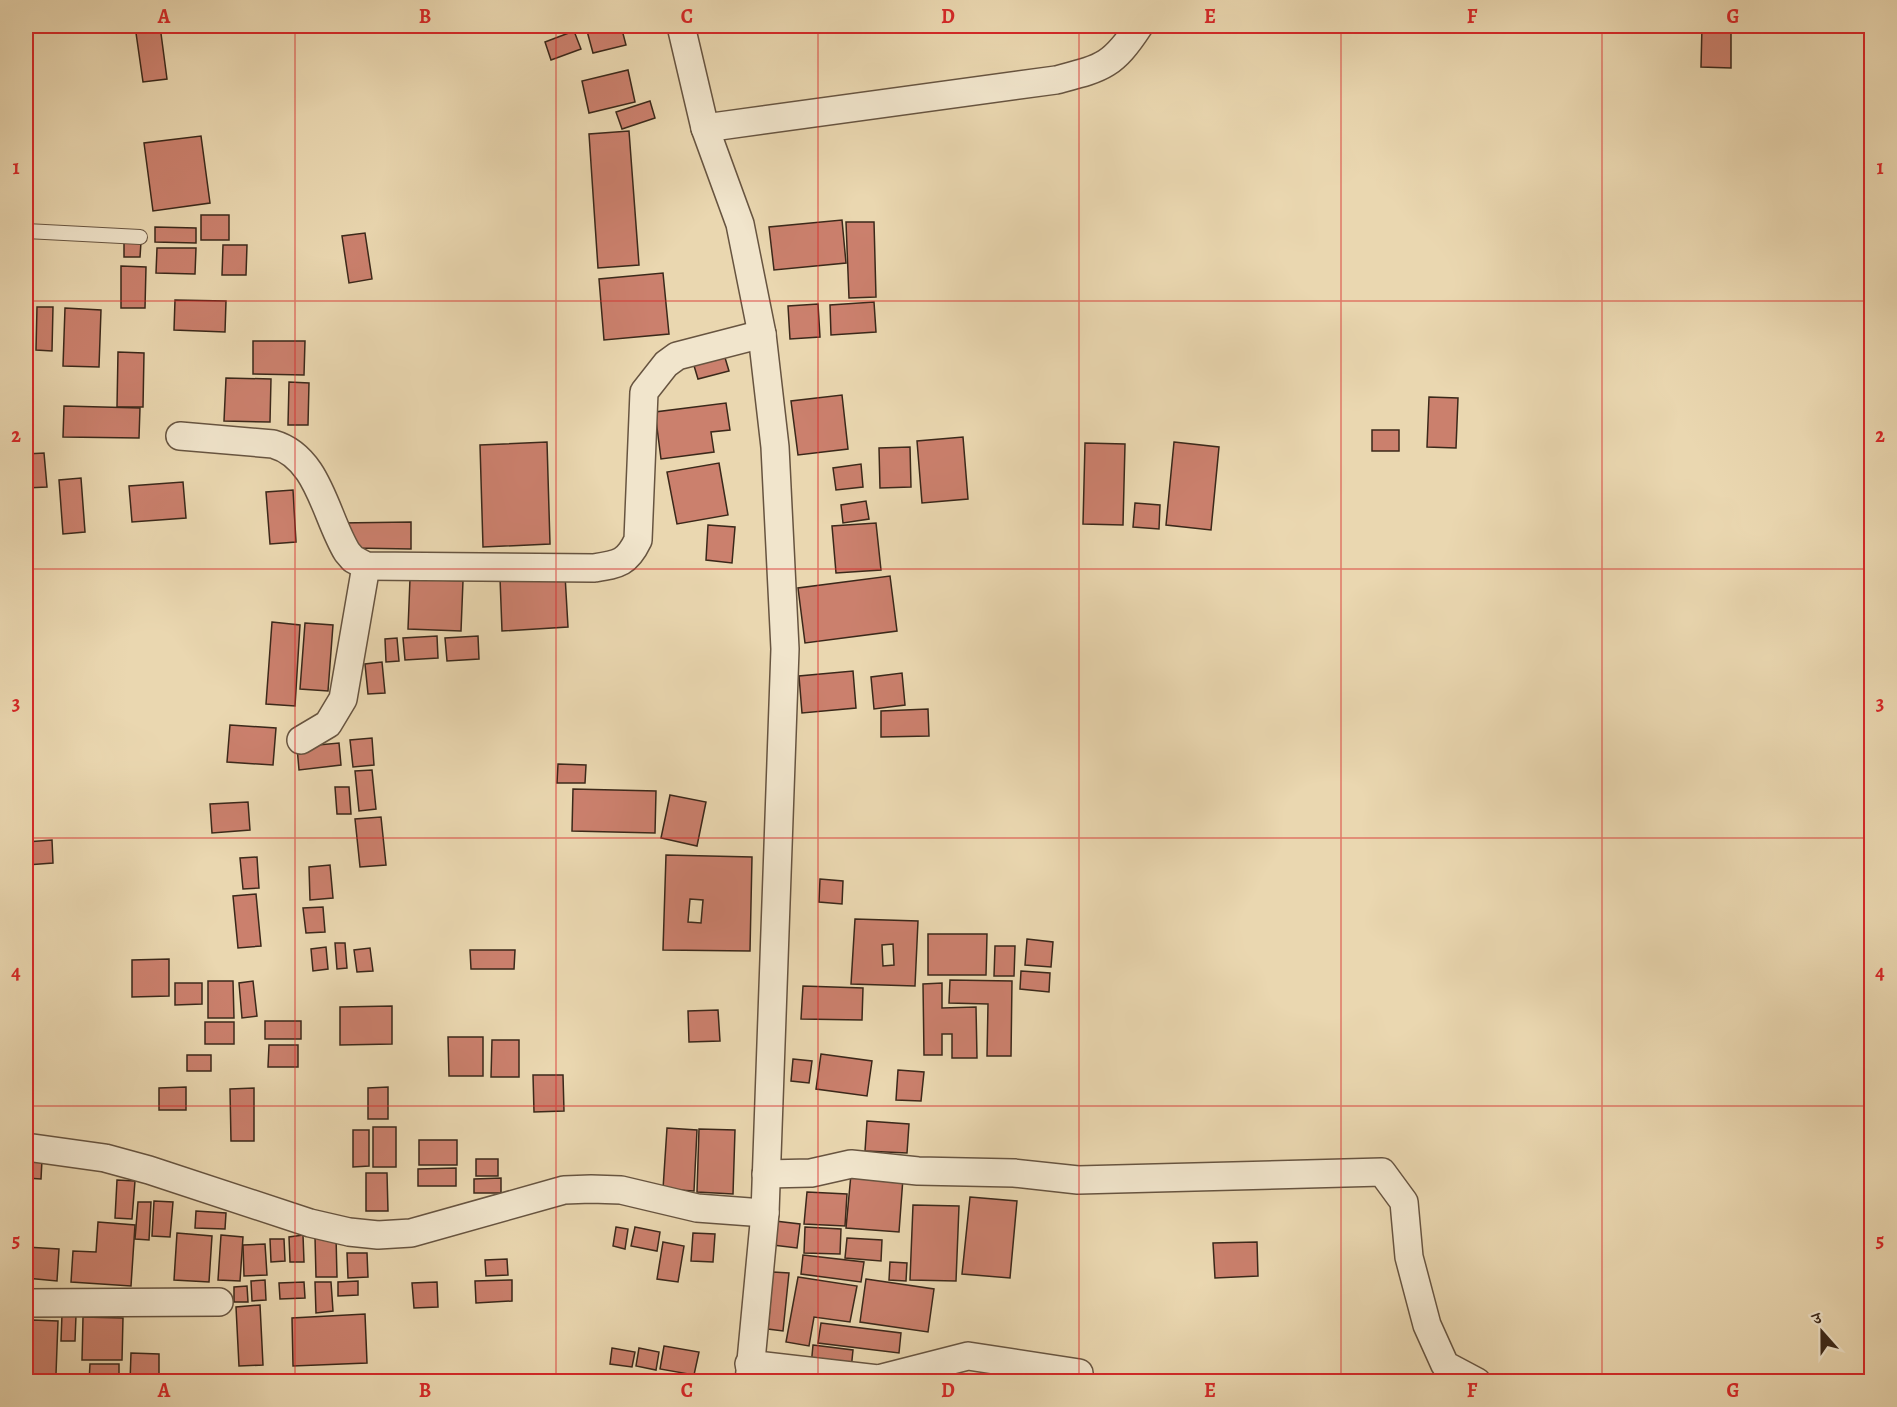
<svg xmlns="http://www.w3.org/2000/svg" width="1897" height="1407" font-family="Alegreya,'Noto Serif Devanagari',serif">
	<rect width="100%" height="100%" fill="#ead7b0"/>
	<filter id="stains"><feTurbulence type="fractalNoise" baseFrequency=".00333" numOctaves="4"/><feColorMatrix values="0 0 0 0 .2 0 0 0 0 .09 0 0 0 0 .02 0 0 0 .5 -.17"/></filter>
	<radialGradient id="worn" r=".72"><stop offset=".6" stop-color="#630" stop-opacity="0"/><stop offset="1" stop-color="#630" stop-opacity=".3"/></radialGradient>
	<g fill="#cb806d" stroke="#3b281a" stroke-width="1.5" fill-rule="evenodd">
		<polygon points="135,26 160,26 167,79 143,82"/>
		<polygon points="607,26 621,26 626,45 593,53 587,31"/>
		<polygon points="1702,26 1731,26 1731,68 1701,67"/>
		<polygon points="574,31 581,49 551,60 545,42"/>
		<polygon points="628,70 635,102 589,113 582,81"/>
		<polygon points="650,101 655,118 622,129 616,112"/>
		<polygon points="629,131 639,265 598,268 589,134"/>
		<polygon points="201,136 210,203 153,211 144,143"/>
		<rect x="201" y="215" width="28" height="25"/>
		<polygon points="842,220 846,263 774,270 769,227"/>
		<polygon points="846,222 874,222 876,297 849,298"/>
		<polygon points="155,227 196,228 196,243 155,242"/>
		<polygon points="365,233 372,279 349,283 342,236"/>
		<polygon points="124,241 141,242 140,257 124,257"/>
		<polygon points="223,245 247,245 246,275 222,275"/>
		<polygon points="157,248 196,248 195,274 156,273"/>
		<polygon points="121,266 146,267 145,308 121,308"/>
		<polygon points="663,273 669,334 604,340 599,279"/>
		<polygon points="175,300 226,301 225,332 174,330"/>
		<polygon points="874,302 876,332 831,335 830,305"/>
		<polygon points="818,304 820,337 790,339 788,306"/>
		<polygon points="37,307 53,307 52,351 36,350"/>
		<polygon points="65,308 101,310 99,367 63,366"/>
		<polygon points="253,341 305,341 304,375 253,374"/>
		<polygon points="723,351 729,371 698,379 692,359"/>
		<polygon points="118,352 144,353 143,407 117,407"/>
		<polygon points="226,378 271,379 270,422 224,421"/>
		<polygon points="289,382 309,383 308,425 288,425"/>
		<polygon points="842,395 848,449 798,455 791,401"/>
		<polygon points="1429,397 1458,398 1456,448 1427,447"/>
		<polygon points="726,403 730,430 711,432 714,452 661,459 655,412"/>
		<polygon points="64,406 140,408 139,438 63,437"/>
		<rect x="1372" y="430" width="27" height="21"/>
		<polygon points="963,437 968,499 922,503 917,441"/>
		<polygon points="547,442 550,544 483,547 480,445"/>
		<polygon points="1174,442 1219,447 1211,530 1166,525"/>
		<polygon points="1085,443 1125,444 1123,525 1083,524"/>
		<polygon points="910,447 911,487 880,488 879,448"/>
		<polygon points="44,453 47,487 26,488 26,454"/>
		<polygon points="719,463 728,515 677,524 667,472"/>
		<polygon points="861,464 863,487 836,490 833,468"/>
		<polygon points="81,478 85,532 63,534 59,480"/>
		<polygon points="183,482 186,518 132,522 129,486"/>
		<polygon points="293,490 296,542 270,544 266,492"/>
		<polygon points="866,501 869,519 843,523 841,505"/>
		<polygon points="1135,503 1160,505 1159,529 1133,527"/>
		<polygon points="411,522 411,549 354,548 340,523"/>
		<polygon points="876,523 881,570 836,573 832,526"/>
		<polygon points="708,525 735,527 732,563 706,560"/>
		<polygon points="565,575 568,627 502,631 500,578"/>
		<polygon points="890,576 897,631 805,643 798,588"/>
		<polygon points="410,579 463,581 461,631 408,629"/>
		<polygon points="272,622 300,625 295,706 266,704"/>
		<polygon points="305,623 333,625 328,691 300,689"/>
		<polygon points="437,636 438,658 405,660 403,638"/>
		<polygon points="478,636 479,659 447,661 445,638"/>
		<polygon points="397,638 399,661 386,662 385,639"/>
		<polygon points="382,662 385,693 368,694 365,664"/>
		<polygon points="853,671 856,708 802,713 799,676"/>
		<polygon points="902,673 905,705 874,709 871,677"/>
		<polygon points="928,709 929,736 881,737 881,711"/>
		<polygon points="230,725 276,728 273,765 227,762"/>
		<polygon points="372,738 374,765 353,767 350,740"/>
		<polygon points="339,743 341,765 299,770 297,747"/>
		<polygon points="558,764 586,765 585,783 557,783"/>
		<polygon points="372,770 376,809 359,811 355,771"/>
		<polygon points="335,787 349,787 351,814 337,814"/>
		<polygon points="573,789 656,791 655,833 572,831"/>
		<polygon points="670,795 706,802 697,846 661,838"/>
		<polygon points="248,802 250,830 212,833 210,804"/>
		<polygon points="381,817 386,865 360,867 355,819"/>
		<polygon points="52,840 53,863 27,865 26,842"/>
		<path d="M666,855L752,857L750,951L663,950ZM690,899L703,900L701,923L688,922Z"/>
		<polygon points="257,857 259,888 243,889 240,858"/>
		<polygon points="330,865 333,898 310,900 309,867"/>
		<polygon points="820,879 843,881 842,904 819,902"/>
		<polygon points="256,894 261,946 238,948 233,896"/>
		<polygon points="323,907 325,932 306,933 303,908"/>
		<path d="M855,919L918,921L915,986L851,984ZM893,944L894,965L883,966L882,945Z"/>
		<polygon points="928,934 987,934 986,975 928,975"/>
		<polygon points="1027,939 1053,942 1051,967 1025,965"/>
		<polygon points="335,943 345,943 347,968 337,969"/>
		<polygon points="995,946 1015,946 1014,976 994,976"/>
		<polygon points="326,947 328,969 313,971 311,949"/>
		<polygon points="370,948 373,971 357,972 354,950"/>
		<polygon points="470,950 515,950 514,969 471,969"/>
		<polygon points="169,959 169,996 132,997 132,960"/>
		<polygon points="1021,971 1050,973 1049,992 1020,989"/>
		<polygon points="950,980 1012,981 1011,1056 987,1056 988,1004 949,1003"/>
		<polygon points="208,981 233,981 234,1018 208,1018"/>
		<polygon points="253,981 257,1016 242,1018 239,983"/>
		<polygon points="175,983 202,983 202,1004 175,1005"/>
		<polygon points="942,983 942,1008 976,1007 977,1058 952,1058 952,1034 942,1034 942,1055 924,1055 923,984"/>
		<polygon points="803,986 863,988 862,1020 801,1019"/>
		<polygon points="392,1006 392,1044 340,1045 340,1007"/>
		<polygon points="718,1010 720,1041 689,1042 688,1011"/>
		<rect x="265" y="1021" width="36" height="18"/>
		<rect x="205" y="1022" width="29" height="22"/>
		<polygon points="448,1037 483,1037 483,1076 449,1076"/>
		<polygon points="492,1040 519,1040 519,1077 491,1077"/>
		<polygon points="269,1045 298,1045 298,1067 268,1067"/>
		<polygon points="821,1054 872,1061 867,1096 816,1089"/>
		<rect x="187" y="1055" width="24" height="16"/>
		<polygon points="793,1059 812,1061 809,1083 791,1081"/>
		<polygon points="898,1070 924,1072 921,1101 896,1100"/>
		<polygon points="533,1075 563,1075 564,1111 534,1112"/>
		<polygon points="186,1087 186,1110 159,1110 159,1088"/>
		<polygon points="388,1087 388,1119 368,1119 368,1088"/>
		<polygon points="254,1088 254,1141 231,1141 230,1089"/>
		<polygon points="867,1121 909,1124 907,1153 865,1151"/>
		<rect x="373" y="1127" width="23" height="40"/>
		<polygon points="667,1128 697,1130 694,1191 663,1189"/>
		<polygon points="699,1129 735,1130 733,1194 697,1192"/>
		<polygon points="353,1130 369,1130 369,1166 353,1167"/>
		<rect x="419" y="1140" width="38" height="25"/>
		<polygon points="26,1159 42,1160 41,1179 26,1178"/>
		<rect x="476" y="1159" width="22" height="17"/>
		<polygon points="456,1168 456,1186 418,1186 418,1169"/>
		<polygon points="366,1173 387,1173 388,1211 366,1211"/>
		<polygon points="851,1174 903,1178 899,1232 846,1228"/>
		<polygon points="501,1178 501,1193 474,1193 474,1179"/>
		<polygon points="117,1180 135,1181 132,1219 115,1218"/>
		<polygon points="807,1192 847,1194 845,1226 804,1224"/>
		<polygon points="970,1197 1017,1201 1010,1278 962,1274"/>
		<polygon points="154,1201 173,1202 170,1237 152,1236"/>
		<polygon points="138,1202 151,1202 149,1240 135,1239"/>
		<polygon points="913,1205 959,1206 956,1281 910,1280"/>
		<polygon points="196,1211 226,1213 225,1229 195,1228"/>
		<polygon points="775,1221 800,1224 797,1248 773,1245"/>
		<polygon points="98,1222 135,1225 131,1286 71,1282 73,1251 96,1252"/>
		<polygon points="616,1227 628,1229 625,1249 613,1246"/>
		<polygon points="635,1227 660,1232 657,1251 631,1246"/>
		<polygon points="805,1227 841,1229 840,1254 804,1253"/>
		<polygon points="177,1233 212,1236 209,1282 174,1280"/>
		<polygon points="693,1233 715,1234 713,1262 691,1261"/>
		<polygon points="221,1235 243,1237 240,1281 218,1280"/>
		<polygon points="303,1235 304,1262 290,1262 289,1237"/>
		<polygon points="336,1236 337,1277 316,1277 315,1237"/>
		<polygon points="847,1238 882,1240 881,1261 845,1258"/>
		<polygon points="270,1239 284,1239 285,1261 271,1262"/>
		<polygon points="663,1242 684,1246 678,1282 657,1279"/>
		<polygon points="1257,1242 1258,1276 1215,1278 1213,1243"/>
		<polygon points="265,1244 267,1275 244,1276 243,1245"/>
		<polygon points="26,1247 59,1249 57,1281 26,1278"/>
		<polygon points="347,1253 367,1253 368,1277 348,1278"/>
		<polygon points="803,1255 864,1262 861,1282 801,1274"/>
		<polygon points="507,1259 508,1275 486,1276 485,1260"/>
		<polygon points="890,1262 907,1263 906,1281 889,1280"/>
		<polygon points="773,1272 789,1273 783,1331 768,1329"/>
		<polygon points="798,1277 857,1286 850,1322 814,1317 809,1346 786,1342"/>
		<polygon points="866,1279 934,1289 928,1332 860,1322"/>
		<polygon points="265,1280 266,1300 252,1301 251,1281"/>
		<polygon points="512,1280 512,1301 476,1303 475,1281"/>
		<polygon points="358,1281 358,1295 338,1296 338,1282"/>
		<polygon points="304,1282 305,1298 280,1299 279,1283"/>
		<polygon points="315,1282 331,1282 333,1311 316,1313"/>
		<polygon points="437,1282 438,1307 414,1308 412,1283"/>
		<polygon points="247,1286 248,1302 234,1302 234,1287"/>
		<polygon points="260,1305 263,1365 239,1366 236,1307"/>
		<polygon points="62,1314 76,1315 75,1341 61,1341"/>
		<polygon points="365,1314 367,1363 293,1366 292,1318"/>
		<polygon points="83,1317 123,1318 122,1360 82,1360"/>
		<polygon points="32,1320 58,1321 56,1374 30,1374"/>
		<polygon points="821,1323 901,1333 899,1353 818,1343"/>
		<polygon points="813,1345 853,1350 851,1370 811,1366"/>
		<polygon points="664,1346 699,1352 694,1375 660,1369"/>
		<polygon points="612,1348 635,1352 632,1367 610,1364"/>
		<polygon points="639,1348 659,1352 656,1370 636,1366"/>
		<polygon points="131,1353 159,1354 159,1382 130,1382"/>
		<polygon points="90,1364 119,1364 119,1382 89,1382"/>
		<polygon points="31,1378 76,1379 76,1382 31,1382"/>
	</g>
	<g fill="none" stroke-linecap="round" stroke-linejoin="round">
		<g stroke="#675440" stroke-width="16">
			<polyline id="service" points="26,231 140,237"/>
		</g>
		<g stroke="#675440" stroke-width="30">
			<g id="minor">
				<polyline points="681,26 705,128 740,224 762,334 775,447 785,649 765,1213 749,1382"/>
				<path d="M705,128L1056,80C1102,68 1112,67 1139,26"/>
				<path d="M180,436L273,444C319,457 325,516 347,552L353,559L366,566L594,568C619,564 627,563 638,540L644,392L666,364L677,356L762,334"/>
				<polyline points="301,740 328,724 343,699 366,566"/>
				<polyline points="26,1147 105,1158 149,1170 310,1223 349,1232 378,1235 411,1233 564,1190 591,1189 621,1190 697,1208 765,1213"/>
				<polyline points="766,1174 811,1173 851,1164 918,1171 1014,1173 1078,1180 1382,1172 1404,1202 1409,1257 1427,1325 1445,1365 1477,1382"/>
				<polyline points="26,1303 219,1302"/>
				<polyline points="749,1364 878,1379 968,1356 1079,1373"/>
			</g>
		</g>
		<use href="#service" stroke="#f1e5cc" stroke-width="14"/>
		<use href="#minor" stroke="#f1e5cc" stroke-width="27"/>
	</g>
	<path fill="none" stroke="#d62828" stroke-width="1.5" stroke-opacity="0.55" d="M295,26V1382M556,26V1382M818,26V1382M1079,26V1382M1341,26V1382M1602,26V1382M26,301H1872M26,569H1872M26,838H1872M26,1106H1872"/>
	<rect width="1897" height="1407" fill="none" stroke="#ead7b0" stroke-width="66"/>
	<g transform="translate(1822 1332) rotate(339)" stroke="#f1e5cc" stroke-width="4.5" paint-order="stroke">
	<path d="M0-4.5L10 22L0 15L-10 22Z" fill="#3b281a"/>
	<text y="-9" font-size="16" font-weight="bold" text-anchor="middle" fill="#3b281a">उ</text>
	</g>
	<rect x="33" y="33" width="1831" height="1341" fill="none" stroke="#d62828" stroke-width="2"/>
	<g font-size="20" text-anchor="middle" font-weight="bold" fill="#d62828">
		<text x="164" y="23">A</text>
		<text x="425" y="23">B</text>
		<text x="687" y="23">C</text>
		<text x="948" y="23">D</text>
		<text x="1210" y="23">E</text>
		<text x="1472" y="23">F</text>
		<text x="1733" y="23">G</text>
		<text x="16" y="174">1</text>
		<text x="1880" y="174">1</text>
		<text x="16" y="442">2</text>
		<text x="1880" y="442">2</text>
		<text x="16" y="710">3</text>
		<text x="1880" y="710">3</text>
		<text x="16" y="979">4</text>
		<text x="1880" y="979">4</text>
		<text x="16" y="1247">5</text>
		<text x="1880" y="1247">5</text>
		<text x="164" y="1397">A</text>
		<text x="425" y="1397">B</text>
		<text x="687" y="1397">C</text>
		<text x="948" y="1397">D</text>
		<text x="1210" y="1397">E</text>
		<text x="1472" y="1397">F</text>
		<text x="1733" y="1397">G</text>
	</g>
	<rect width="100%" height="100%" filter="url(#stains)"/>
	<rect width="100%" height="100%" fill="url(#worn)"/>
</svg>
